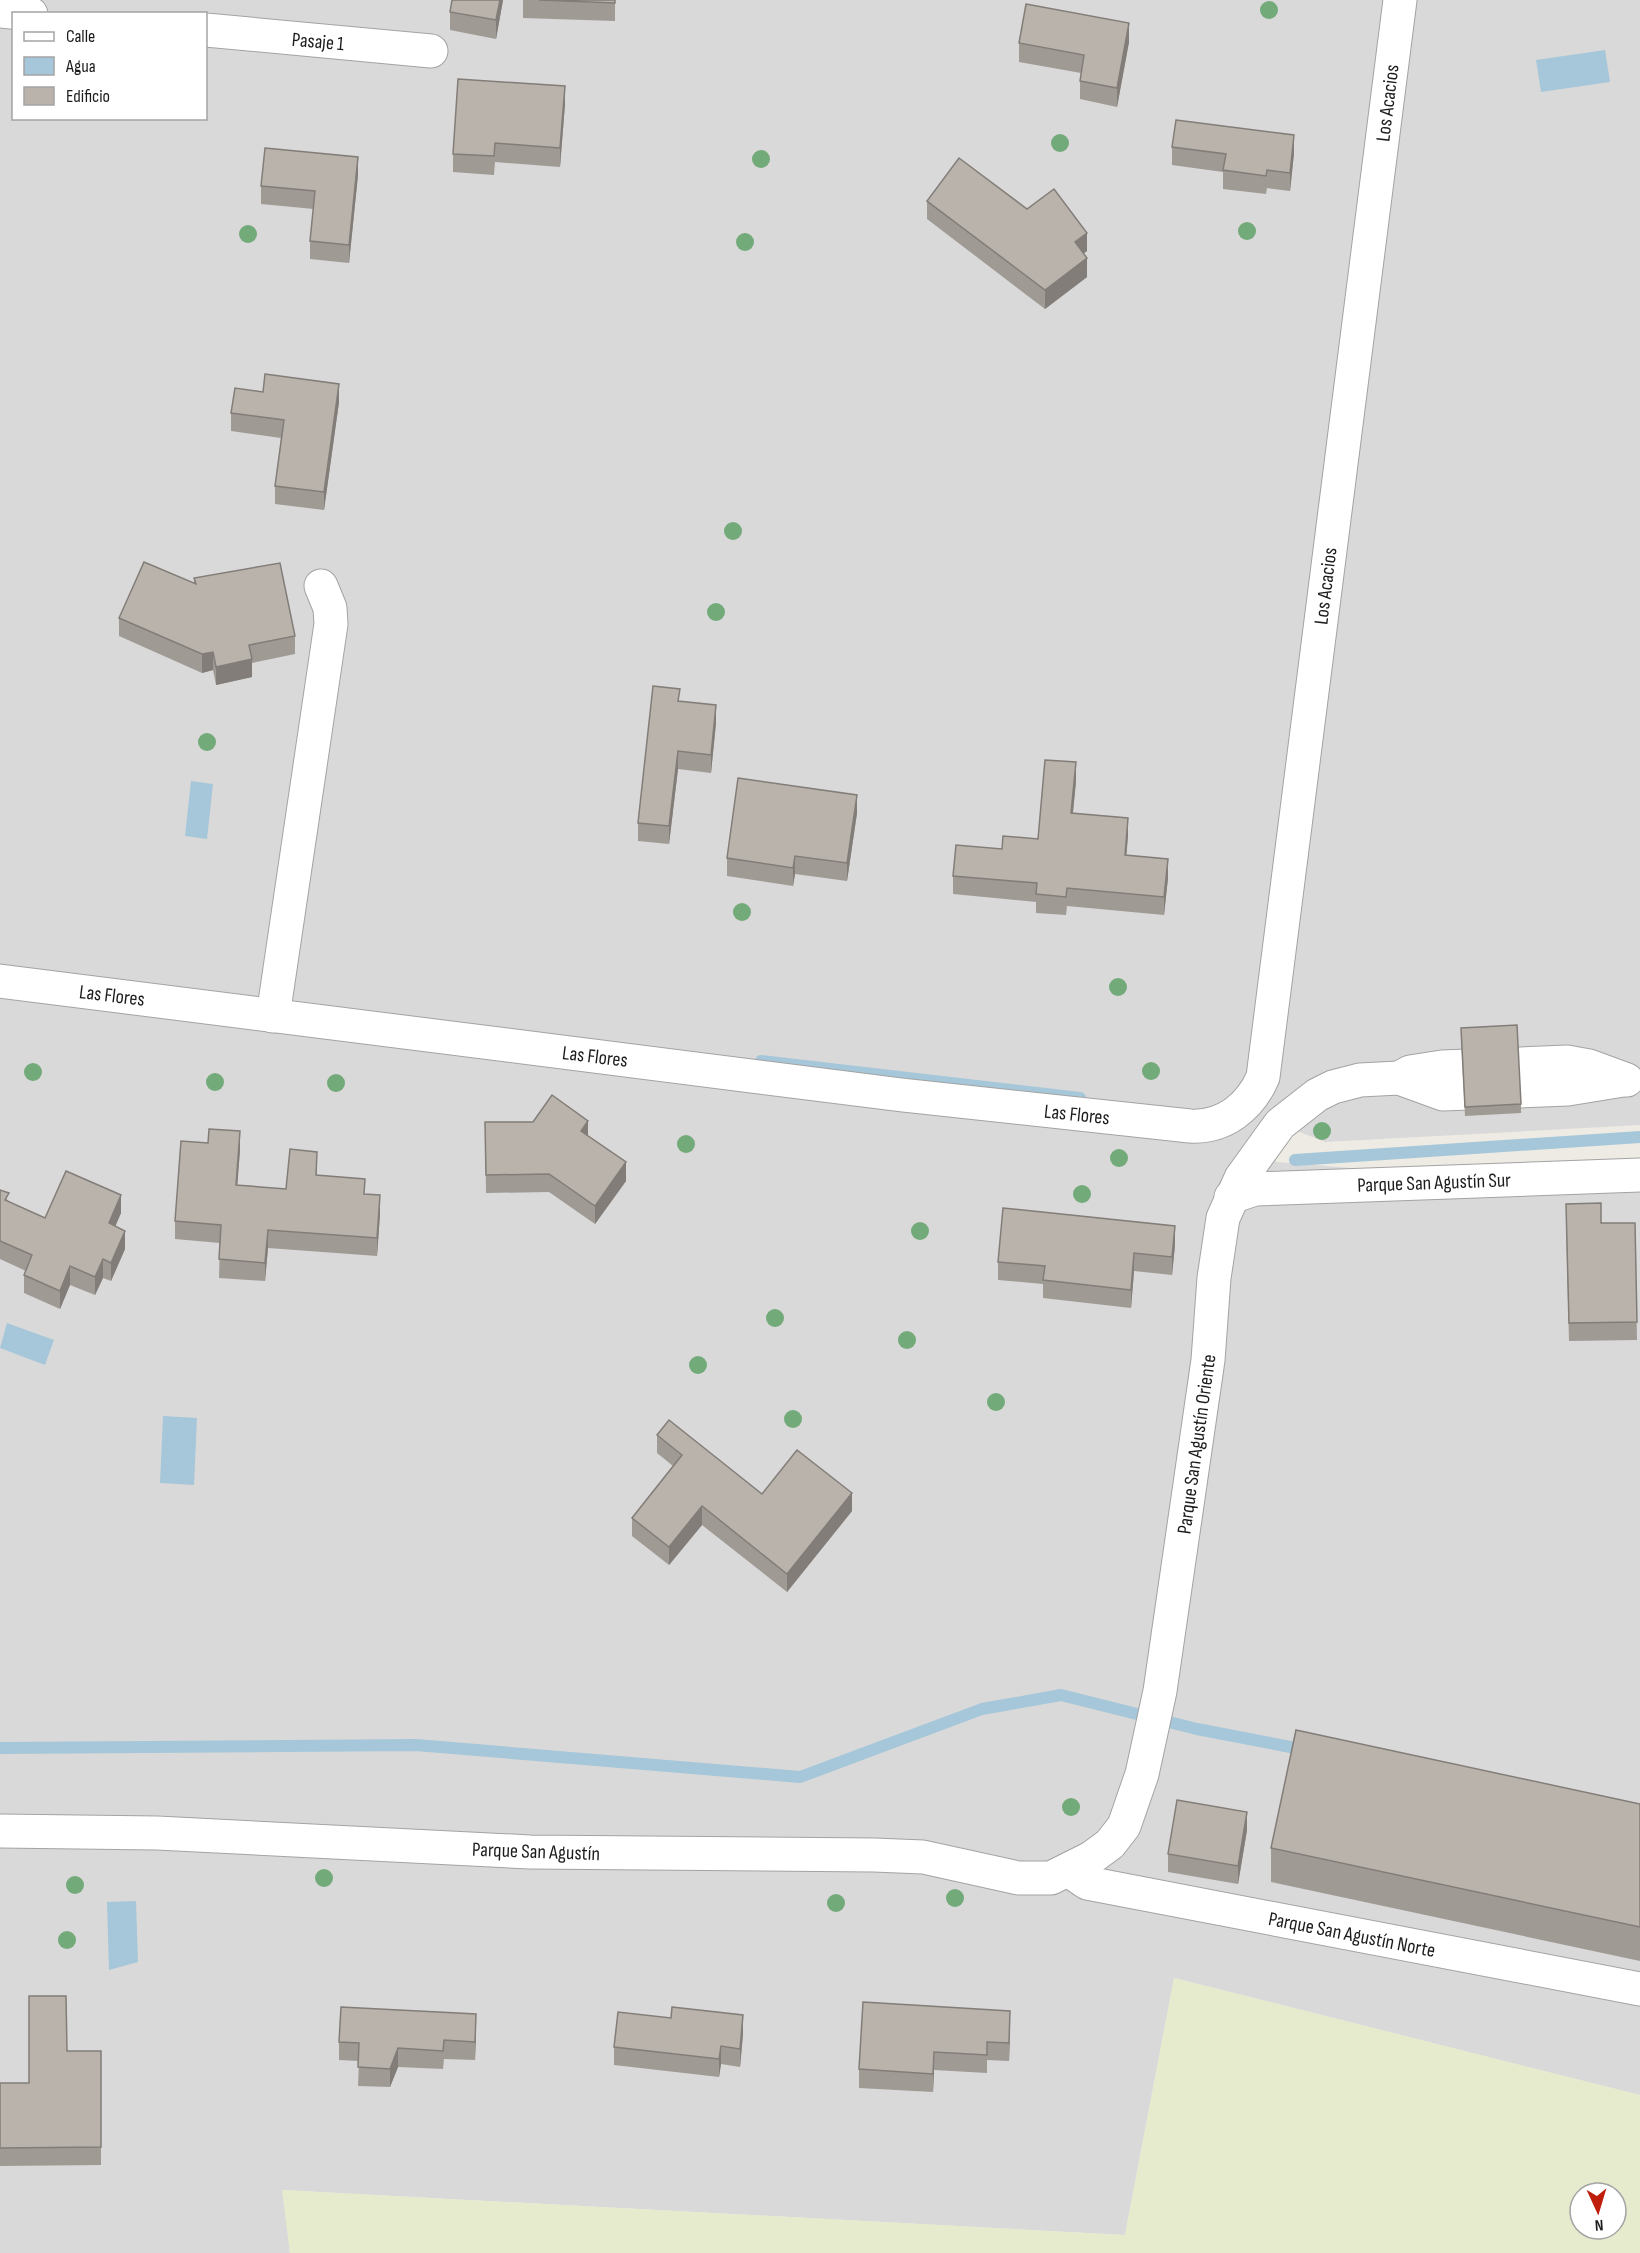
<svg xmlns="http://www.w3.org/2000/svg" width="1640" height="2253" font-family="'Sofia Sans Condensed',sans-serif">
	<rect width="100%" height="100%" fill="#edebe3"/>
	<path fill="#dad9d9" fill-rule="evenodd" d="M0,0H1640V1125L1325,1142L1265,1118L1276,1162L1640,1191V2095L1174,1978L1125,2235L283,2190L290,2253H0ZM14,14H206V118H14Z"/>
	<path fill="#e6ebce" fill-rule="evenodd" d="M1174,1978L1640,2095V2253H290L282,2190L1125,2235ZM1580,2193H1616V2229H1580Z"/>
	<g fill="#a5c7d9">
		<polygon points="1605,50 1610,82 1541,92 1536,60"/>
		<polygon points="191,781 213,784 207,839 185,836"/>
		<polygon points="7,1323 54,1340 45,1365 0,1348"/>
		<polygon points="163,1416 197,1418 194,1485 160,1483"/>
		<polygon points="136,1901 138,1962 109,1970 107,1902"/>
	</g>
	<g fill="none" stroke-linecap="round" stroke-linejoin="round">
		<g stroke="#a5c7d9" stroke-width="12">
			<polyline points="761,1061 1080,1098"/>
			<polyline points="1295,1160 1640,1137"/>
			<polyline points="0,1748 416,1745 800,1777 982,1709 1061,1695 1197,1729 1306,1750"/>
		</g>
		<g stroke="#a3a3a3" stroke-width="35">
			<g id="minor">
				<polyline points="0,11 31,14"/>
				<polyline points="206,30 431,51"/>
				<path d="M0,981L902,1095L1190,1126C1224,1128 1250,1107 1263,1077L1400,0"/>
				<polyline points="273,1016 331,624 330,608 321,586"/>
				<polyline points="1399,1078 1443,1094 1568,1089 1623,1080"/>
				<polyline points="1231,1197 1255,1189 1640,1175"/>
				<polyline points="0,1831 157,1833 530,1852 874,1855 923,1857 1018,1878 1051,1878 1091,1858 1110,1844 1124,1826 1142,1774 1160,1691 1208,1360 1214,1278 1223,1218 1241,1178 1280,1124 1317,1095 1333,1087 1360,1080 1399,1078 1410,1072 1442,1067 1567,1062 1589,1066 1627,1080"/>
				<polyline points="1068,1870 1087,1883 1640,1989"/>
			</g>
		</g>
		<use href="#minor" stroke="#fff" stroke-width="33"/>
	</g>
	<g fill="#73aa7a">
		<circle cx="1269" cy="10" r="9"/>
		<circle cx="1060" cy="143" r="9"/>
		<circle cx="761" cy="159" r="9"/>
		<circle cx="1247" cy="231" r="9"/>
		<circle cx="248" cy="234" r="9"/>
		<circle cx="745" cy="242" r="9"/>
		<circle cx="733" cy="531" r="9"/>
		<circle cx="716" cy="612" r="9"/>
		<circle cx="207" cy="742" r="9"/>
		<circle cx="742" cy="912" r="9"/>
		<circle cx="1118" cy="987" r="9"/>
		<circle cx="1151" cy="1071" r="9"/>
		<circle cx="33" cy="1072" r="9"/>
		<circle cx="215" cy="1082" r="9"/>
		<circle cx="336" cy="1083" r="9"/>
		<circle cx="1322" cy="1131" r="9"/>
		<circle cx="686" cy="1144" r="9"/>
		<circle cx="1119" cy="1158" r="9"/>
		<circle cx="1082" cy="1194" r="9"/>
		<circle cx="920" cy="1231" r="9"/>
		<circle cx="775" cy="1318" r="9"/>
		<circle cx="907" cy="1340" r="9"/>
		<circle cx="698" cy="1365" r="9"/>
		<circle cx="996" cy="1402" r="9"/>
		<circle cx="793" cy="1419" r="9"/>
		<circle cx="1071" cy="1807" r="9"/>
		<circle cx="324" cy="1878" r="9"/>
		<circle cx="75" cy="1885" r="9"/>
		<circle cx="955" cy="1898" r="9"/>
		<circle cx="836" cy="1903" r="9"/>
		<circle cx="67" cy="1940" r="9"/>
	</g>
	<g fill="#9f9a94">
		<polygon points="503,0 496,39 450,30 450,12"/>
		<polygon points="523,0 615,0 615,21 523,18"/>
		<polygon points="1129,42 1117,107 1080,99 1080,81 1081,73 1019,62 1019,43"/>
		<polygon points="565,104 560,167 495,162 494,175 453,172 453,154"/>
		<polygon points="1172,147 1294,153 1290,191 1267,188 1266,194 1223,189 1223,172 1172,165"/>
		<polygon points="358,175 349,263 310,259 310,241 314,209 261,204 261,186"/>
		<polygon points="927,201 1027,209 1087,251 1084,253 1087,277 1045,309 927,219"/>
		<polygon points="263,392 339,402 324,510 275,504 275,486 281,438 231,431 231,413"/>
		<polygon points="194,578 295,636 295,654 252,663 252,677 216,685 213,670 202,673 119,636 119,618 194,584"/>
		<polygon points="680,701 716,723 711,773 678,769 669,844 638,841 638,823"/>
		<polygon points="1076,781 1073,813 1128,836 1126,855 1168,878 1164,915 1067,906 1066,915 1036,913 1036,902 953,894 953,876 1002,849 1038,839"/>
		<polygon points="857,813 847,881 795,874 793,886 727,876 727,858"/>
		<polygon points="1461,1037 1521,1104 1521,1113 1465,1116"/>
		<polygon points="485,1122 588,1136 626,1181 595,1224 549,1192 486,1193"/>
		<polygon points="240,1150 237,1185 286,1189 317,1170 317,1175 365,1194 380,1214 377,1256 268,1248 265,1281 219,1278 220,1243 175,1239 175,1221"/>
		<polygon points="0,1190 9,1202 45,1218 121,1213 115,1226 125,1249 111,1281 103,1278 95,1295 70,1285 60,1309 24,1293 24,1275 26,1271 0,1259"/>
		<polygon points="1566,1223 1635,1223 1637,1340 1569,1341"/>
		<polygon points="1175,1245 1172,1275 1134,1271 1131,1308 1043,1298 1043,1284 998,1280 998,1262"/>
		<polygon points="657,1435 762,1494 852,1511 787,1592 702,1525 669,1565 632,1536 632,1518 673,1466 657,1453"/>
		<polygon points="1640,1804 1640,1961 1271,1882 1271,1848"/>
		<polygon points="1247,1830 1238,1884 1168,1872 1168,1854"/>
		<polygon points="1010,2029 1009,2061 987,2060 987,2073 934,2070 933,2092 859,2088 859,2069"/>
		<polygon points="476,2032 475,2060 444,2059 443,2069 398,2067 390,2087 358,2086 359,2061 339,2060 339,2042"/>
		<polygon points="743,2034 740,2067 721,2064 719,2077 614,2065 614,2047"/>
		<polygon points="67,2051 101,2051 101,2165 0,2166 0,2083 29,2083"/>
	</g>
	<g fill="#827d78">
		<polygon points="500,0 503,0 496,39 496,20"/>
		<polygon points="1129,23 1129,42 1117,107 1117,88"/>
		<polygon points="565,86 565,104 560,167 560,148"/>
		<polygon points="1294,135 1294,153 1290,191 1290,173"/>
		<polygon points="358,157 358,175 349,263 349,245"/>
		<polygon points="1087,233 1087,251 1075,260 1075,242"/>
		<polygon points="1087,258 1087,277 1045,309 1045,290"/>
		<polygon points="339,384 339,402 324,510 324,492"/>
		<polygon points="213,652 213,670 202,673 202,654"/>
		<polygon points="252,659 252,677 216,685 216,667"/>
		<polygon points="716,705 716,723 711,773 711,755"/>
		<polygon points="678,751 678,769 669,844 669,826"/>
		<polygon points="1076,762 1076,781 1071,831 1071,813"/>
		<polygon points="857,795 857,813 847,881 847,863"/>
		<polygon points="1128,818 1128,836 1125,873 1125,855"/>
		<polygon points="795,856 795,874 793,886 793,868"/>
		<polygon points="1168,859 1168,878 1164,915 1164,897"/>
		<polygon points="588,1121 588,1139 581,1131"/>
		<polygon points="240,1131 240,1150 236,1203 236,1185"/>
		<polygon points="626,1162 626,1181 595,1224 595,1206"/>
		<polygon points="121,1195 121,1213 109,1241 109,1223"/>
		<polygon points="380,1195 380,1214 377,1256 377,1238"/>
		<polygon points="1175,1226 1175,1245 1172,1275 1172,1257"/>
		<polygon points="268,1230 268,1248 265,1281 265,1263"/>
		<polygon points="125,1231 125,1249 111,1281 111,1263"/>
		<polygon points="1134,1253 1134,1271 1131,1308 1131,1290"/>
		<polygon points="103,1259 103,1278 95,1295 95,1277"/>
		<polygon points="70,1266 70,1285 60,1309 60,1291"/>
		<polygon points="852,1493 852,1511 787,1592 787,1574"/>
		<polygon points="702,1506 702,1525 669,1565 669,1547"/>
		<polygon points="1247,1812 1247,1830 1238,1884 1238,1866"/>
		<polygon points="1010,2011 1010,2029 1009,2061 1009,2043"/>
		<polygon points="476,2014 476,2032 475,2060 475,2042"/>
		<polygon points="743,2015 743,2034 740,2067 740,2049"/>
		<polygon points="721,2046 721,2064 719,2077 719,2059"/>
		<polygon points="398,2048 398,2067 390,2087 390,2069"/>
		<polygon points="934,2052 934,2070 933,2092 933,2074"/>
	</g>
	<g fill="#b9b3ac" stroke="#827d78" stroke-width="1.5">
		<polygon points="452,0 500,0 496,20 450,12"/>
		<polygon points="539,0 615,0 615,3"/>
		<polygon points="1026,4 1129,23 1117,88 1080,81 1084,55 1019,43"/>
		<polygon points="458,79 565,86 560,148 495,143 494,156 453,154"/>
		<polygon points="1176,120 1294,135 1290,173 1267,170 1266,176 1223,170 1226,154 1172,147"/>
		<polygon points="265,148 358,157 349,245 310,241 315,191 261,186"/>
		<polygon points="959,158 1027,209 1054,189 1087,233 1075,242 1087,258 1045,290 927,201"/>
		<polygon points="265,374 339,384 324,492 275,486 284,420 231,413 235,388 263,392"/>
		<polygon points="144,562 196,584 194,578 280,563 295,636 249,645 252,659 216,667 213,652 202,654 119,618"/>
		<polygon points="653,686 680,689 678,701 716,705 711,755 678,751 669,826 638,823"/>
		<polygon points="1045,760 1076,762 1071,813 1128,818 1125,855 1168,859 1164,897 1067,888 1066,897 1036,894 1037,883 953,876 956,845 1002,849 1003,836 1038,839"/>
		<polygon points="738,778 857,795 847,863 795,856 793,868 727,858"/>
		<polygon points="1517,1025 1521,1104 1465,1107 1461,1028"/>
		<polygon points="552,1095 588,1121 581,1131 626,1162 595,1206 549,1174 486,1175 485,1122 533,1122"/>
		<polygon points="209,1129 240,1131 236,1185 286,1189 290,1149 317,1152 316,1175 365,1179 364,1194 380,1195 377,1238 268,1230 265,1263 219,1259 221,1225 175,1221 181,1141 208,1143"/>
		<polygon points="66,1171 121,1195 109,1223 125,1231 111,1263 103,1259 95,1277 70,1266 60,1291 24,1275 32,1255 0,1241 0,1190 9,1193 5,1200 45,1218"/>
		<polygon points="1601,1203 1601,1223 1635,1223 1637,1322 1569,1323 1566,1204"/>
		<polygon points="1003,1208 1175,1226 1172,1257 1134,1253 1131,1290 1043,1280 1045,1266 998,1262"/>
		<polygon points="669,1420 762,1494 797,1450 852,1493 787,1574 702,1506 669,1547 632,1518 682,1455 657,1435"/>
		<polygon points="1296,1730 1640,1804 1640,1927 1271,1848"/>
		<polygon points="1177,1800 1247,1812 1238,1866 1168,1854"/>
		<polygon points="29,1996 66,1996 67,2051 101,2051 101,2147 0,2148 0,2083 29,2083"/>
		<polygon points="863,2002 1010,2011 1009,2043 987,2042 987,2055 934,2052 933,2074 859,2069"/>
		<polygon points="341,2007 476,2014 475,2042 444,2040 443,2051 398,2048 390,2069 358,2067 359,2043 339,2042"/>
		<polygon points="672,2007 743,2015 740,2049 721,2046 719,2059 614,2047 618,2012 671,2018"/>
	</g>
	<g text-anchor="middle" stroke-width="6" stroke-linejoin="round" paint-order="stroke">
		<g font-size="20" fill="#1c1c1c" stroke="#fff">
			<text transform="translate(318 41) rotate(5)" y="7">Pasaje 1</text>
			<text transform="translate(1387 103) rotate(-83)" y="7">Los Acacios</text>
			<text transform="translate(1325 586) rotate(-83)" y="7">Los Acacios</text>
			<text transform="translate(112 995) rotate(7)" y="7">Las Flores</text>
			<text transform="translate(595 1056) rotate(7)" y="7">Las Flores</text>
			<text transform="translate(1077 1114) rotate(6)" y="7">Las Flores</text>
			<text transform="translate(1434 1182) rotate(-2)" y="7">Parque San Agustín Sur</text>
			<text transform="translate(1196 1444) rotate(-82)" y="7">Parque San Agustín Oriente</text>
			<text transform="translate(536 1851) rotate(2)" y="7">Parque San Agustín</text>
			<text transform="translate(1352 1934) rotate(11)" y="7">Parque San Agustín Norte</text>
		</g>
	</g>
	<rect x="12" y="12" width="195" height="108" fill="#ffffff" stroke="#a4a4a4" stroke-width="1.5"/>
	<rect x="24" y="32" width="30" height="9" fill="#ffffff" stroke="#a4a4a4" stroke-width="1.5"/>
	<text x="66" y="42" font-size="18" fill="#1c1c1c">Calle</text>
	<rect x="24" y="57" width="30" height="18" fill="#a5c7d9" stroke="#a4a4a4" stroke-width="1.5"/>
	<text x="66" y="72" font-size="18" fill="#1c1c1c">Agua</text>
	<rect x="24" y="87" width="30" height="18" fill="#b9b3ac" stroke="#a4a4a4" stroke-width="1.5"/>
	<text x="66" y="102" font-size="18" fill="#1c1c1c">Edificio</text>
	<g transform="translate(1598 2211) rotate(176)"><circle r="28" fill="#ffffff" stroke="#a4a4a4" stroke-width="1.5"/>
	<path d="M0-4.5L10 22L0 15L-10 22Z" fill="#bf1e0a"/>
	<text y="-9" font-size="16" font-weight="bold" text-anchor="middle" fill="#1c1c1c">N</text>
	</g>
</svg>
